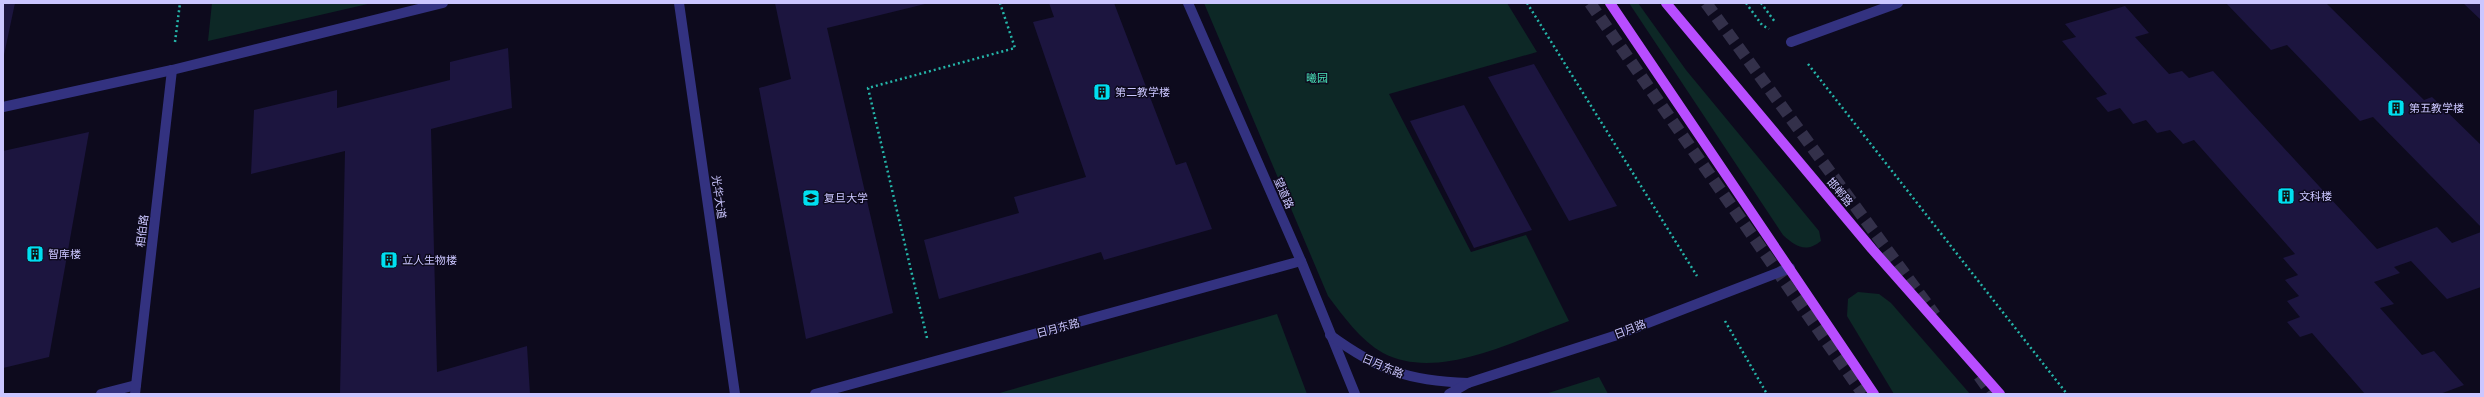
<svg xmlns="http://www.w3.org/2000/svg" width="2484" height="397" font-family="Quicksand,'Noto Sans SC',sans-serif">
	<rect width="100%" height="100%" fill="#0d0a1d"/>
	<g fill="#0d2826">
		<polygon points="212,3 372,3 208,41"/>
		<path d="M1204,3H1507L1537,52L1389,94L1471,252L1526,235L1569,321C1515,340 1438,382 1383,353C1360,340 1344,317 1328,296Z"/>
		<path d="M1629,3H1638L1686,70L1819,231L1821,241C1806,253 1796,247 1783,235Z"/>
		<polygon points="1858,292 1879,294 1891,303 1970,394 1894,394 1847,316 1848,299"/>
		<polygon points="1277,314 1307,394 996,394"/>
		<polygon points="1599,377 1608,394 1545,394"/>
	</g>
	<g fill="#1c153f">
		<polygon points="3,3 15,3 4,55 3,55"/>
		<polygon points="775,3 925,4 827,28 893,313 806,339 759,88 791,79"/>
		<polygon points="1049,3 1114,3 1176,165 1186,162 1212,229 1104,260 1101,252 939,299 924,240 1019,213 1014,197 1086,177 1033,22 1054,17"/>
		<polygon points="2226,3 2326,3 2424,100 2432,97 2481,145 2481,227 2373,117 2360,121 2287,45 2271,50"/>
		<polygon points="2463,3 2481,3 2481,20"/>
		<polygon points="2125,6 2149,33 2135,37 2169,74 2182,71 2189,78 2213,71 2377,249 2437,227 2452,243 2481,232 2481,287 2447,299 2411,261 2394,267 2400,273 2374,282 2394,304 2380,308 2422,355 2434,351 2464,385 2440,394 2365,394 2312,333 2300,337 2287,322 2300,317 2287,301 2299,296 2285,280 2298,275 2283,258 2295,254 2194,140 2183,144 2170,130 2157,133 2146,120 2133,124 2120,108 2108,112 2096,98 2107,94 2062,41 2076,37 2065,24"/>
		<polygon points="508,48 512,108 431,129 437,372 527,346 530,394 340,394 345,151 251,174 254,110 337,90 337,108 450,80 450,62"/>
		<polygon points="1534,64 1617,206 1569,221 1488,77"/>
		<polygon points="1464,105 1532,230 1474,248 1410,121"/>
		<polygon points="89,132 49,357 3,368 3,151"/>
	</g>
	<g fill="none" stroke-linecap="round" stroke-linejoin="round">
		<g stroke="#33304a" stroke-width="12" stroke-dasharray="12 6" stroke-linecap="butt">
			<polyline points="1590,3 1863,394"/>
			<polyline points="1706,3 1935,315"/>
			<polyline points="1979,376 1992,394"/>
		</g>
		<g stroke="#25b5a9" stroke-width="2.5" stroke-dasharray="2 3" stroke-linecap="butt">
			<polyline points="1527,3 1697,276"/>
			<polyline points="1746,3 1762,25 1769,29"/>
			<polyline points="1761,3 1775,22"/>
			<polyline points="175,42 180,3"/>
			<polyline points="1808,64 2067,394"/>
			<polyline points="1725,321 1767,394"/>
			<polyline points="927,338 868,88 1015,48 1000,3"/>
		</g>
		<g stroke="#333280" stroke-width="10">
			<polyline points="679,3 735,394"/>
			<polyline points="1188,3 1301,261 1355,394"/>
			<polyline points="3,107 172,70 443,3"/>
			<path d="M1330,335C1378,370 1408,381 1468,383"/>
			<polyline points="101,394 136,385"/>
			<polyline points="135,394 172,70"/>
			<polyline points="815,394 1301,261"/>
			<polyline points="1449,394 1468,383 1614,336 1790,268"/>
		</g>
		<polyline stroke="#333280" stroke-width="10" points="1791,42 1898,3"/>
		<g stroke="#b84dff" stroke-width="10">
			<polyline points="1610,3 1874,394"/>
			<polyline points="1666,3 1872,249 2000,394"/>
		</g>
	</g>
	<defs>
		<g id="building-square" transform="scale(0.9)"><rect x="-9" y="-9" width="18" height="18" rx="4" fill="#00dff1" stroke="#0d0a1d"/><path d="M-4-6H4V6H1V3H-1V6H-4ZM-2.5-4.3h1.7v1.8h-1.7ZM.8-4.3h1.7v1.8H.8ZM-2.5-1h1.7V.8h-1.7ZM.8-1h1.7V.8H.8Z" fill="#111"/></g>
		<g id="university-square" transform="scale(0.9)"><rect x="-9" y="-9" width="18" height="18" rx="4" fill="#00dff1" stroke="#0d0a1d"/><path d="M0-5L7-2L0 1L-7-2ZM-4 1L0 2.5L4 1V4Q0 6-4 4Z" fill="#111"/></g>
	</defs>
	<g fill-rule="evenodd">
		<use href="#building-square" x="1102" y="92"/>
		<use href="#building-square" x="2396" y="108"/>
		<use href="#building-square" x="2286" y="196"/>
		<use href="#university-square" x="811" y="198"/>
		<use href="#building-square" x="35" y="254"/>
		<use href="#building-square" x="389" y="260"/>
	</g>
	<g text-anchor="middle" stroke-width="3" stroke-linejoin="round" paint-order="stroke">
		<g font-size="11" fill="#4be6bb" stroke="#0d0a1d">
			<text x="1317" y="82">曦园</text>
		</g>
		<g font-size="11" fill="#cbc6ff" stroke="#0d0a1d" text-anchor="start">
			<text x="1115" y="96">第二教学楼</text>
			<text x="2409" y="112">第五教学楼</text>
			<text x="2299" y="200">文科楼</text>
			<text x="824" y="202">复旦大学</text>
			<text x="48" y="258">智库楼</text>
			<text x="402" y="264">立人生物楼</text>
		</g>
		<g font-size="11" fill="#cbc6ff" stroke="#0d0a1d">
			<text transform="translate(1840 192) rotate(50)" y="4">邯郸路</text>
			<text transform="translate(1284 193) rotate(66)" y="4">望道路</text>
			<text transform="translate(719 197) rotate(82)" y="4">光华大道</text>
			<text transform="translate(142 231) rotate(-83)" y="4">相伯路</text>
			<text transform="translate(1058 328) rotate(-15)" y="4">日月东路</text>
			<text transform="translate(1630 329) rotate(-21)" y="4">日月路</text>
			<text transform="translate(1383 366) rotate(23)" y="4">日月东路</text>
		</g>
	</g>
	<rect width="2484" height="397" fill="none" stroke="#cbc6ff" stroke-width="8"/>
</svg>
